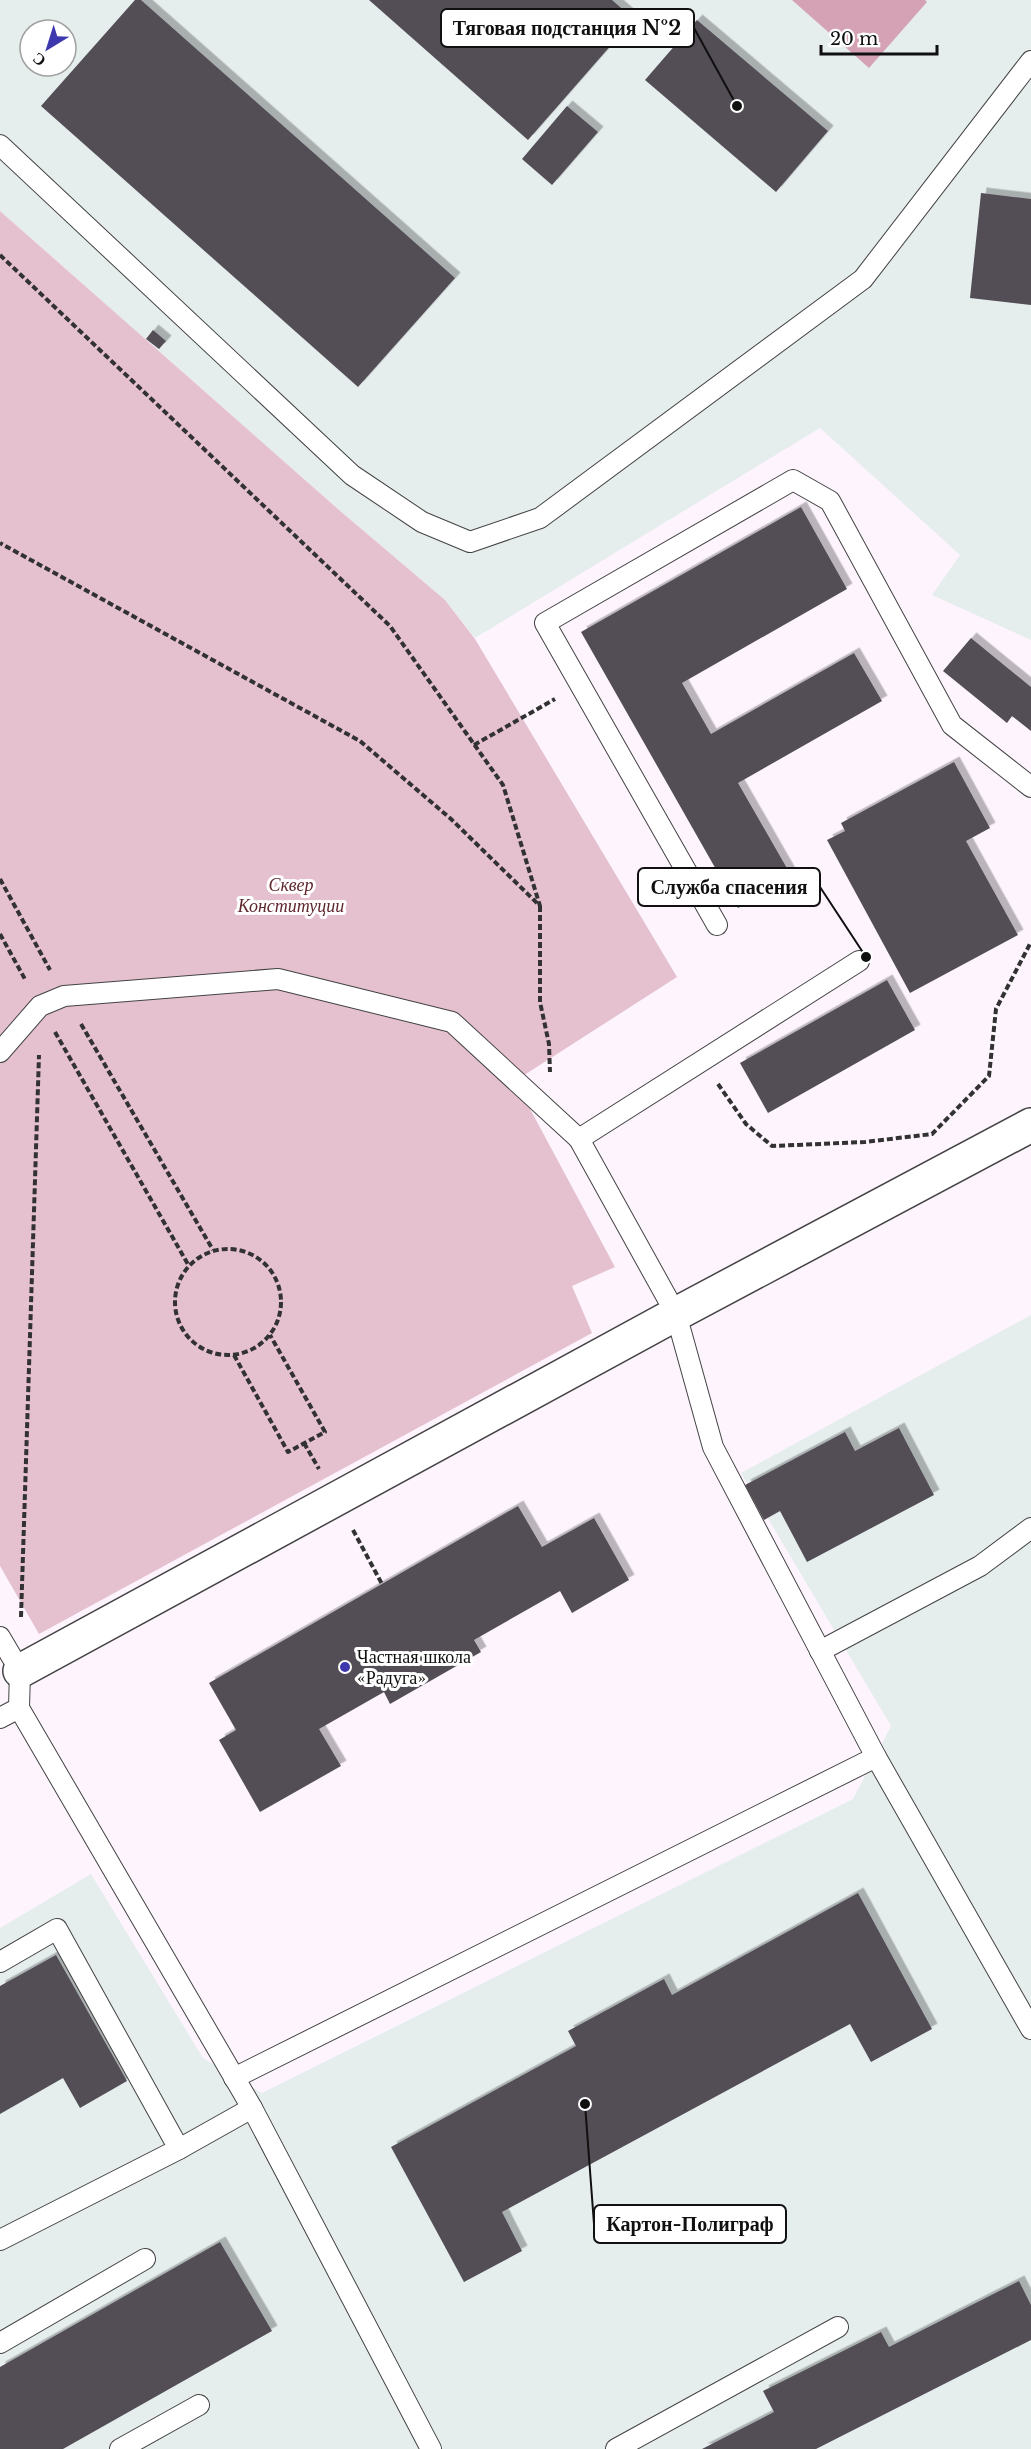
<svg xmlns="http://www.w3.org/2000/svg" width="1031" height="2449" font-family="'Libre Baskerville',serif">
	<defs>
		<filter id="shadow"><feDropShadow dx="5.5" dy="-5.5" stdDeviation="0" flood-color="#0004"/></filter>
	</defs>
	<rect width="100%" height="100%" fill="#fdf4fe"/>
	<g fill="#e6eded" fill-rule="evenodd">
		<path d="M0,0H1031V640L932,595L960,555L820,428L475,638L445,600L339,510L0,211ZM30,30H66V66H30Z"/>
		<polygon points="1031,1315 1031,2449 0,2449 0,1928 91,1874 203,2058 262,2093 853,1799 891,1726 741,1473"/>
	</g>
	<polygon fill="#e5c1d0" points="0,211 339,510 445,600 475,639 677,977 515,1081 615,1267 572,1286 592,1333 39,1634 0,1566"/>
	<polygon fill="#d4a2b4" points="792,0 925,0 927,2 869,68"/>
	<g fill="#524e57" filter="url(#shadow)">
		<polygon points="135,0 141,0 455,278 358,387 41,106"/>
		<polygon points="369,0 612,0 634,19 528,140"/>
		<polygon points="697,20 828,131 776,192 645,80"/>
		<polygon points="567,106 598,132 552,185 522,159"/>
		<polygon points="981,193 1031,199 1031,305 970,298"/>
		<polygon points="153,330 166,341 159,349 146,339"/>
		<polygon points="801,507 847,589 682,683 711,734 854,653 882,701 738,783 792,877 738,908 581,632"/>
		<polygon points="971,638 1031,687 1031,731 1012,716 1007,723 943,671"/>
		<polygon points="954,762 990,828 966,841 1018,935 910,993 827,840 845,831 841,823"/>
		<polygon points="887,980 915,1030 768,1113 740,1063"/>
		<polygon points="899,1428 934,1495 807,1562 780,1511 764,1520 745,1485 845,1432 855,1451"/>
		<polygon points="518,1506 542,1547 594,1518 629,1580 572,1613 560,1591 474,1640 481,1652 390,1704 384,1692 319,1729 341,1766 260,1812 219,1740 236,1730 209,1683"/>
		<polygon points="858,1893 932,2029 871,2062 850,2024 502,2212 522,2251 464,2282 391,2147 576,2046 568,2031 664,1979 672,1995"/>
		<polygon points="56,1955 127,2081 80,2108 63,2078 0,2114 0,1986"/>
		<polygon points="220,2242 272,2331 63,2449 0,2449 0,2367"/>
		<polygon points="1019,2281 1031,2305 1031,2340 816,2449 702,2449 774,2412 763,2391 881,2332 889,2347"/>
	</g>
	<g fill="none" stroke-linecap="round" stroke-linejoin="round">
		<g stroke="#434343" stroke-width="22">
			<g id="lane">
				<polyline points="0,145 352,475 422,522 470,542 540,518 863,279 1031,61"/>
				<polyline points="717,925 545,623 793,480 830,501 952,725 1031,787"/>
				<polyline points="0,1052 40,1006 64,996 278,979 452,1022 579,1139 676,1314 713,1447 876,1757"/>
				<polyline points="579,1139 859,961"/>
				<polyline points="0,1637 20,1671 19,1708 252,2108 179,2149 0,2240"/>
				<polyline points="820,1651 980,1566 1031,1528"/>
				<polyline points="0,1718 19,1708"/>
				<polyline points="0,1962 57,1929 179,2149"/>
				<polyline points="234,2078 876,1757 1031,2029"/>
				<polyline points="252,2108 431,2449"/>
				<polyline points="0,2343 145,2259"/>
				<polyline points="120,2449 199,2405"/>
				<polyline points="616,2449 838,2327"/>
			</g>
		</g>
		<g stroke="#434343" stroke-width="36">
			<polyline id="street" points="20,1671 676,1314 1031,1125"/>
		</g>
		<g stroke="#323232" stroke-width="4" stroke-dasharray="6 3" stroke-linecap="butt">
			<polyline points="0,255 390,626 503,785 540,906 451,819 360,741 0,543"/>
			<polyline points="474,745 555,699"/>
			<polyline points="0,879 50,970"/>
			<polyline points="540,906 540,1002 549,1044 550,1072"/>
			<polyline points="0,934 26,981"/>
			<polyline points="81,1024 213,1250"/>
			<polyline points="55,1032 189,1266"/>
			<polyline points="718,1084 746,1124 772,1146 865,1142 932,1134 989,1076 996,1009 1031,942"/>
			<circle cx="228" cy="1302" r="53"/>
			<polyline points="234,1355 288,1452 325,1432 270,1335"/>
			<polyline points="304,1443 319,1469"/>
			<polyline points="353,1530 382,1584"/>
			<polyline points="21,1617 39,1055"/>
		</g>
		<use href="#lane" stroke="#fff" stroke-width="20"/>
		<use href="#street" stroke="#fff" stroke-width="33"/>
	</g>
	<circle fill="#3e38af" stroke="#fff" stroke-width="2" cx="345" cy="1667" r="6"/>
	<g text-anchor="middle" stroke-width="6" stroke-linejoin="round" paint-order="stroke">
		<g font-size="18" font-style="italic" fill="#60272e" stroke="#fff">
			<text x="291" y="891">Сквер<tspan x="291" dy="21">Конституции</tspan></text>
		</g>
		<g font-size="18" fill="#101010" stroke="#fff" text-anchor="start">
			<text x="357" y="1663">Частная школа<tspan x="357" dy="21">«Радуга»</tspan></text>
		</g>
	</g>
	<path fill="none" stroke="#101010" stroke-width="2" d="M737 106L694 28M866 957L820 887M585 2104L594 2224"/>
	<g fill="#101010" stroke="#fff" stroke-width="2">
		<circle cx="737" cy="106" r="6"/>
		<circle cx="866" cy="957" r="6"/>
		<circle cx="585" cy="2104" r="6"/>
	</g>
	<g fill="#fff" stroke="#101010" stroke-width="2">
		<rect x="441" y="9" width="253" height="38" rx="6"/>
		<rect x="638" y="868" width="182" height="38" rx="6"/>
		<rect x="594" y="2205" width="192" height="38" rx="6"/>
	</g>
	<g font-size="20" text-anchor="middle" font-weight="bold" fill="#101010">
		<text x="567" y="35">Тяговая подстанция №2</text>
		<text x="729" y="894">Служба спасения</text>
		<text x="690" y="2231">Картон-Полиграф</text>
	</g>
	<g transform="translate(48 48) rotate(218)"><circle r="28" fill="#ffffff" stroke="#9f9f9f" stroke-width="1.5"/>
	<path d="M0-4.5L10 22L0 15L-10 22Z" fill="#3e38af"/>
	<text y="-9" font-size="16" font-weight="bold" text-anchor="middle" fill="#101010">С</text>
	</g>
	<path d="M821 45v9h116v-9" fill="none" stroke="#101010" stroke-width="3"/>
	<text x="830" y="45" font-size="18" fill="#101010" stroke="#ffffff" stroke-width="4.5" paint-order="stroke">20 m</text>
</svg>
